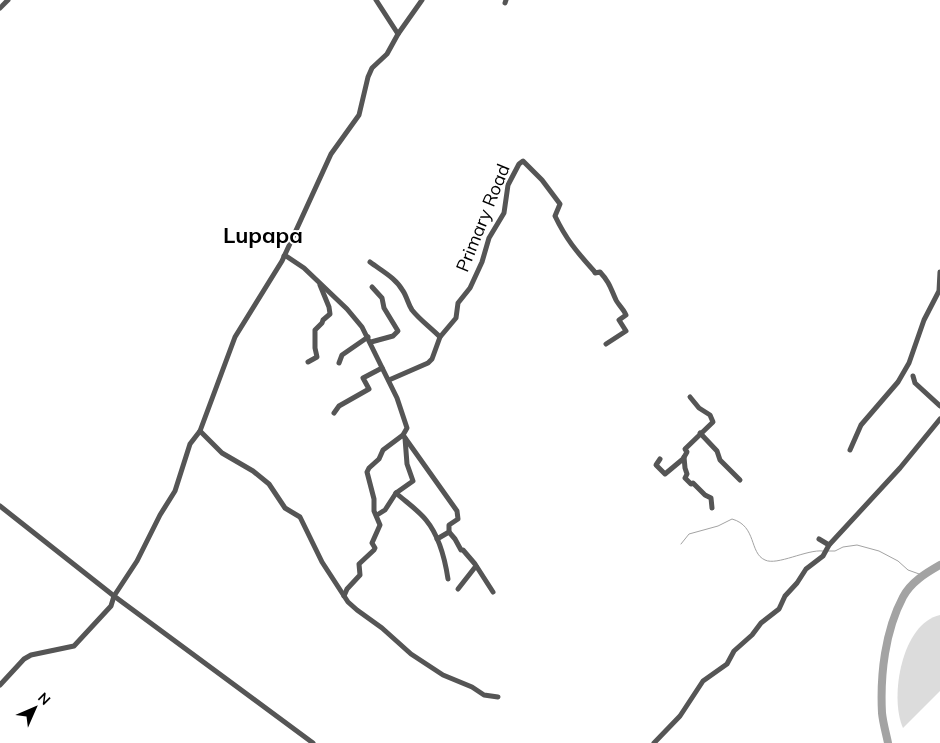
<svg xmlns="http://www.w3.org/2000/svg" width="940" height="743" font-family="Mulish,sans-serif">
	<rect width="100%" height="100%" fill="#fff"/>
	<path fill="#dcdcdc" d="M940,615V691L903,728C889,697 902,623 940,615Z"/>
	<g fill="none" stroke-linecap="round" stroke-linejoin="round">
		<g stroke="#a3a3a3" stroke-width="1">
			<path d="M681,544L689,534L718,526L732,519C757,526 749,553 765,560C777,566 807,549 823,551"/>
			<polyline points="827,551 835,551 843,547 857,545 879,551 898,561 908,570 922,575"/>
		</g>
		<path stroke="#a3a3a3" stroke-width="8" d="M888,743C886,733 883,723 882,713C880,675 885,631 903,597C911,582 926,573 940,565"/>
		<g stroke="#555" stroke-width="5">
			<polyline points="376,0 398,34"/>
			<polyline points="505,3 506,0"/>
			<polyline points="0,8 8,0"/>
			<polyline points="284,256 286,256 304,268 347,309 362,327 397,398 407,428 403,435 383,450 379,459 369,468 367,472 374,499 374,511 380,525 372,543 375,548 374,550 359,564 360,575 347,589 344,596"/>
			<path d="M370,262C382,271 396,278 403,291C407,297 408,304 412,310C420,320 430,327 440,337L432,359L428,363L389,380"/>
			<path d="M440,337L456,318L458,303L470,288L482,262L489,238L504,213L508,185L519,164L523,161L542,180L560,204L555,216C566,239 576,251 594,271L595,273L600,272C610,283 610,287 616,300C618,304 623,309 625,313L626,315L619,320L626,331L606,344"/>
			<polyline points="371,342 393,336 398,331 384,308 382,298 372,287"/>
			<polyline points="308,362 317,357 315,348 315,330 322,323 323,320 330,314 329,307 320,285"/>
			<polyline points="339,363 342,355 368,337"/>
			<polyline points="913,376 915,383 940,406"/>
			<polyline points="334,413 339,406 369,389 363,378 382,368"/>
			<polyline points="200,431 222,453 253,471 269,484 285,508 300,517 322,562 348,602 357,610 382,628 411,654 443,675 472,687 484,695 498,697"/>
			<polyline points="700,433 717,451 720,460 740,480"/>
			<polyline points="403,435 457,511 458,519 449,525 449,532 437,539"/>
			<polyline points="850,450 861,425 898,382 909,363 924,320 939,291 940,272"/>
			<polyline points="684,457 685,468 687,474 685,478 691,484 693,483 705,495 711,498 712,508"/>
			<polyline points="660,459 656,465 665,474 683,459 687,452 685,449 713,422 710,415 699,408 690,397"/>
			<path d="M396,493C406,502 418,510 426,520C440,537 445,559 448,579"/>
			<polyline points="0,506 114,596 313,743"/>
			<polyline points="377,515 385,510 396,493 413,481 407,464 405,438"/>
			<polyline points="449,532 455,539 461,550 463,550 475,564 493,592"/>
			<polyline points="819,539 829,545"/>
			<polyline points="458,589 476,566"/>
			<polyline points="0,685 24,659 31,655 74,646 111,606 114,596 137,561 160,515 175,491 190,444 200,431 235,337 282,261 331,154 359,115 368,77 372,68 387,54 398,34 422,0"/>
			<polyline points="654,743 680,716 703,681 727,664 734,651 752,635 761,623 779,609 785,596 797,583 806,569 823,556 829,545 900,468 940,419"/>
		</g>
	</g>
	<g text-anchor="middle" stroke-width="4" stroke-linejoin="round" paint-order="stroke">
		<g font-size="18" fill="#000" stroke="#fff">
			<text transform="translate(483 218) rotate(-68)" y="6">Primary Road</text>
		</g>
		<g font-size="22" font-weight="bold" fill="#000" stroke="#fff">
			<text x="263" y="243">Lupapa</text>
		</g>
	</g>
	<g transform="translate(35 708) rotate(45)" stroke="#ffffff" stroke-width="4" paint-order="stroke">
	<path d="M0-4L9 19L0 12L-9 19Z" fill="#000000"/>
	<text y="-8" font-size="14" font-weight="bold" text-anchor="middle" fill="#000000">N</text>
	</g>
</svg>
